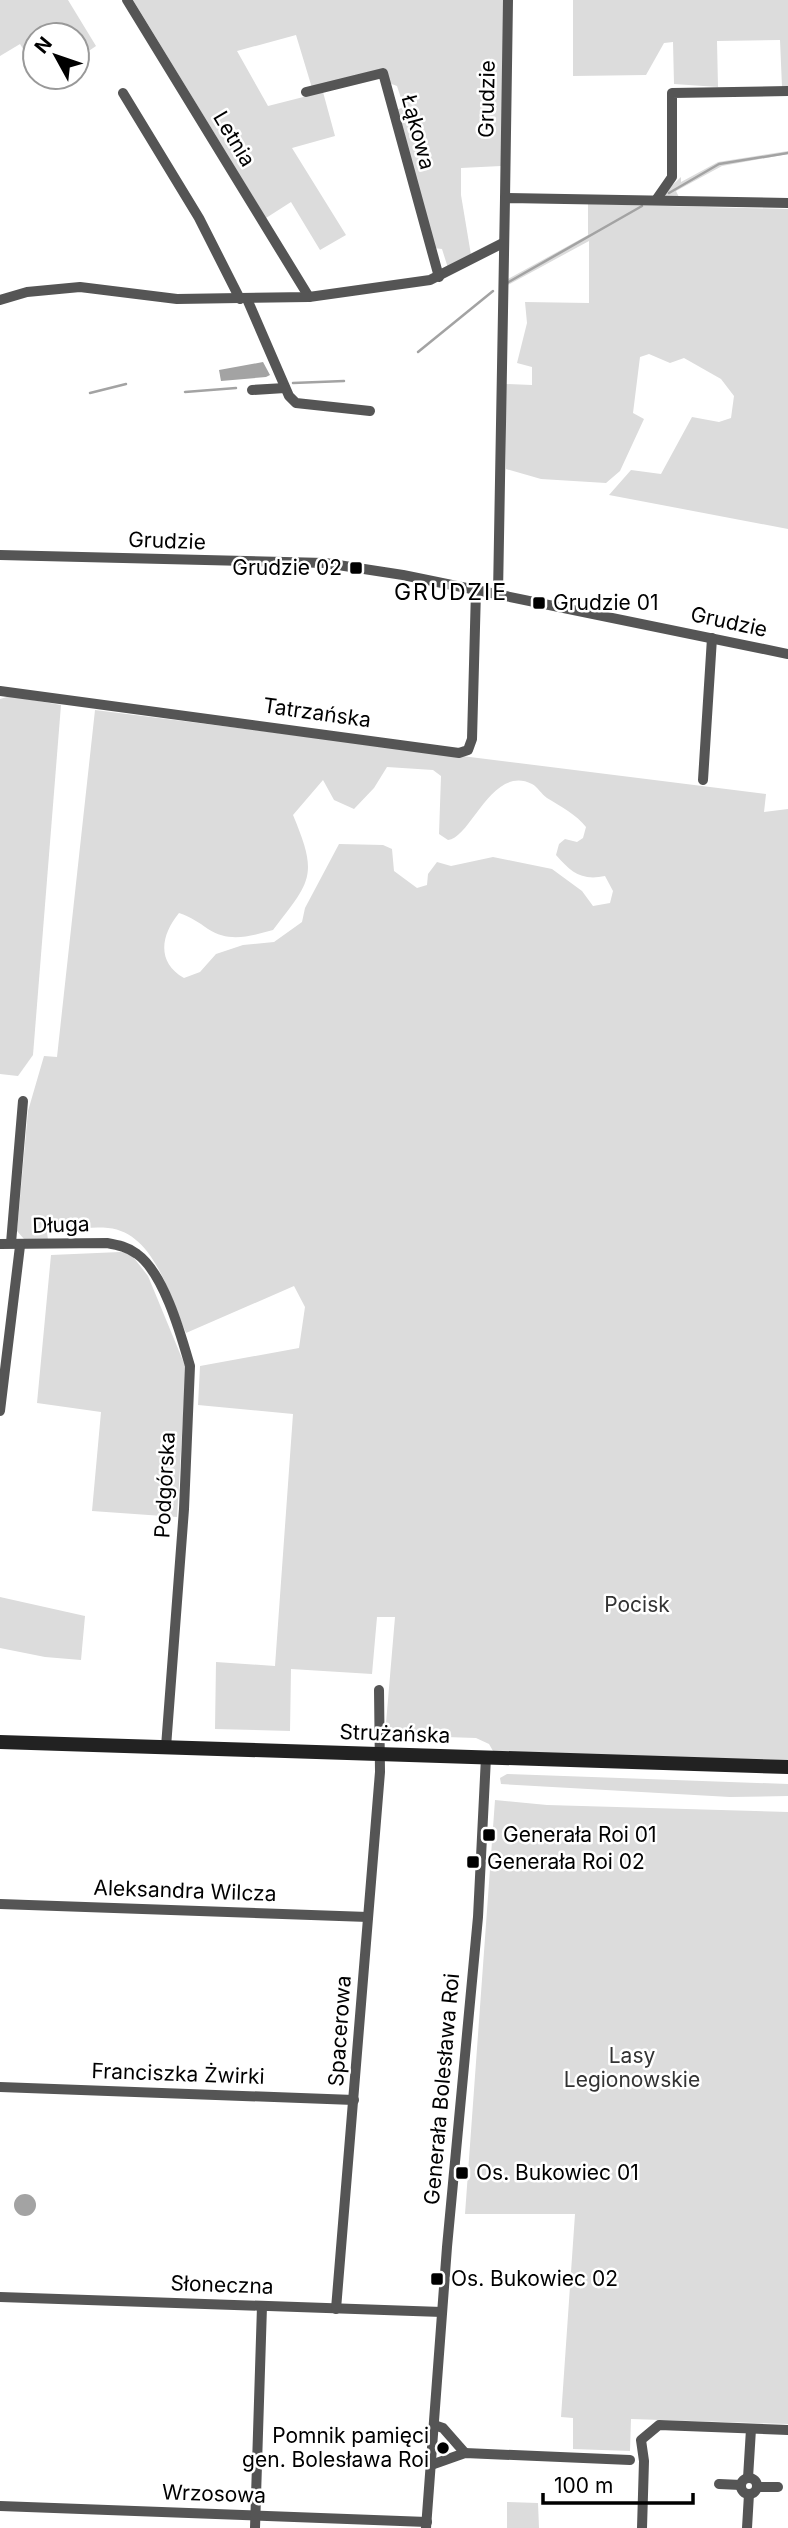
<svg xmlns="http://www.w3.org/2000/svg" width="788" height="2528" font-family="Inter,sans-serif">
	<rect width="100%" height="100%" fill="#fff"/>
	<g fill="#dcdcdc" fill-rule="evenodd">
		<polygon points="0,0 68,0 96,46 77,59 77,35 35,35 35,68 20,44 0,56"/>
		<polygon points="133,0 504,0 501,166 461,168 461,195 471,255 448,268 442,249 434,248 396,110 404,107 397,86 389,83 385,68 312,88 296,35 237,51 268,106 323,92 335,136 292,148 346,235 320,250 291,202 266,218"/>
		<polygon points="573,0 788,0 788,87 782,87 780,40 717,41 718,87 674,84 673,42 664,43 646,75 573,76"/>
		<polygon points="788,151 788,154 722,166 676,191 679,197 665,197 663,194 681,177 681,182 718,162"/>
		<polygon points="588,204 788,209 788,529 609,495 631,470 661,474 692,417 719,422 731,418 734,396 721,379 684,358 670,363 649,354 640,357 633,413 644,419 620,471 606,483 541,479 506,469 506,384 532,385 532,367 517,363 527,323 525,302 589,303 589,241 506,286 508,279 588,235"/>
		<polygon points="10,696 61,705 33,1055 18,1076 0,1074 0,699"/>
		<path d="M95,710L766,794L764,812L788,809V1762L493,1751L489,1744L476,1738L385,1735L395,1617H377L372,1674L291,1669L290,1731L215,1729L216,1662L275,1666L293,1414L198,1405L200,1366L299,1348L305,1307L294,1286L186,1333C170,1297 154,1232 108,1228C88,1226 66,1231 47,1232L48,1240L24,1239L17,1231L28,1111L44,1056L57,1057ZM387,767L433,770L441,776L439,834L448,840C471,838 492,764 532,784C538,787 541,794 547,798C560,806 577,815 586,827L583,838L577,842L565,839L559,844L556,855C571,872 581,881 605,876L613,891L610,903L593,906L582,891L552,869L493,857L451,866L437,862L428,874L427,885L417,888L394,871L392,849L383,845L339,844L305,908L302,922L274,942L243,945L216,954L200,972L184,978C156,962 161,935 179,913C191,917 198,922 208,929C229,943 251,936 273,930C312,880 318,875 293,815L323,780L334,800L354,809L374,788Z"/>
		<polygon points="120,1252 130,1253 148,1276 186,1368 177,1517 92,1511 101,1412 37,1403 51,1255"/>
		<polygon points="0,1597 85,1616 81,1660 45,1657 0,1648"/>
		<polygon points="507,1774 788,1784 788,1796 730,1797 501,1784 500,1778"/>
		<polygon points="495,1800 547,1805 788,1812 788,2424 631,2419 630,2451 573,2449 573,2418 561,2417 575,2214 465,2214"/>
		<polygon points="507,2502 538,2503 539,2528 507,2528"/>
	</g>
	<g fill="#a3a3a3">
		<polygon points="263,362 270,375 266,377 221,381 219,370"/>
		<circle cx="25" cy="2205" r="11"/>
	</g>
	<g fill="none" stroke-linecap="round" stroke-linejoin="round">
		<g stroke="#a3a3a3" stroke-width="2.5">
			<polyline points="669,193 719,164 788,153"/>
			<polyline points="507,283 642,206"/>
			<polyline points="418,352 493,291"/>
			<polyline points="293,383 344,381"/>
			<polyline points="185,392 236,388"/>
			<polyline points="90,393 126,384"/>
		</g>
		<g stroke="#555" stroke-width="10">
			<polyline points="127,0 309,297"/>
			<polyline points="306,92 383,73 439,277"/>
			<polyline points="123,93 199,218 240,299"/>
			<polyline points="505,198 508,0"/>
			<polyline points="656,200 672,177 672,93 788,91"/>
			<polyline points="247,299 289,396 296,403 370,411"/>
			<polyline points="0,300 27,292 80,287 177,299 309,297 430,280 503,243"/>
			<polyline points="252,390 285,388"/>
			<polyline points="0,555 325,563 403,575 788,654"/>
			<polyline points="498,594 505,198 788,203"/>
			<polyline points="0,691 459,753 468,750 472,739 476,590"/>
			<polyline points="703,780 712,638"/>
			<polyline points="11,1243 23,1101"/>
			<path d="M0,1244L107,1243C118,1245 128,1247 137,1254C164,1273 181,1335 190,1366L184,1509L166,1747"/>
			<polyline points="0,1411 20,1246"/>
			<polyline points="0,1904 368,1917"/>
			<polyline points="0,2087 354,2100"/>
			<polyline points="0,2297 442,2312"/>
			<polyline points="336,2309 380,1772 379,1690"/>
			<polyline points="434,2425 443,2428 465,2453"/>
			<polyline points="431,2465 465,2453 630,2460"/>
			<polyline points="748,2478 751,2429"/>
			<circle cx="749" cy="2486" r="8"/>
			<polyline points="719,2484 741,2485"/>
			<polyline points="757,2487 778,2487"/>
			<polyline points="0,2506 427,2522"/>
			<polyline points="255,2528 262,2306"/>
			<polyline points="426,2528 447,2247 478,1917 486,1757"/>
			<polyline points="642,2528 644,2461 641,2440 659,2425 788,2430"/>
			<polyline points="747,2528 749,2494"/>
		</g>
		<polyline stroke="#222" stroke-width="14" points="0,1742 788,1767"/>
	</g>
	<g fill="#000" stroke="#fff" stroke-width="2.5">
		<rect x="349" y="561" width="14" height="14" rx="3.5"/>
		<rect x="532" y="596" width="14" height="14" rx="3.5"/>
		<rect x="482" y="1828" width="14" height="14" rx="3.5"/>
		<rect x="466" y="1855" width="14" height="14" rx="3.5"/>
		<rect x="455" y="2166" width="14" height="14" rx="3.5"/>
		<rect x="430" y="2272" width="14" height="14" rx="3.5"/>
		<circle cx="443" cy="2448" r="7"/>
	</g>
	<g text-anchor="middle" stroke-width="5" stroke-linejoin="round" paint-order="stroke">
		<g font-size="21" fill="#000" stroke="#fff">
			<text transform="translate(487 99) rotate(-89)" y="7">Grudzie</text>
			<text transform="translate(418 132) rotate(75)" y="7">Łąkowa</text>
			<text transform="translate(234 139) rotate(59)" y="7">Letnia</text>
			<text transform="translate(167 541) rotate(2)" y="7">Grudzie</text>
			<text transform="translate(729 622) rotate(12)" y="7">Grudzie</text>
			<text transform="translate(317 713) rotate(8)" y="7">Tatrzańska</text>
			<text transform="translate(61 1225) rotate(-2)" y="7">Długa</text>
			<text transform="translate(165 1485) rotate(-87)" y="7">Podgórska</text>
			<text transform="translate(395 1734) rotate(2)" y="7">Strużańska</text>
			<text transform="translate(185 1891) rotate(2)" y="7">Aleksandra Wilcza</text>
			<text transform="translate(340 2031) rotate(-86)" y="7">Spacerowa</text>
			<text transform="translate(178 2074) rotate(2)" y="7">Franciszka Żwirki</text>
			<text transform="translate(442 2089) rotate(-85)" y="7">Generała Bolesława Roi</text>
			<text transform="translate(222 2285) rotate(2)" y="7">Słoneczna</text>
			<text transform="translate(214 2494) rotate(2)" y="7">Wrzosowa</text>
		</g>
		<g font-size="21" fill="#000" stroke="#fff" text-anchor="start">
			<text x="342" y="575" text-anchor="end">Grudzie 02</text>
			<text x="553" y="610">Grudzie 01</text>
			<text x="503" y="1842">Generała Roi 01</text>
			<text x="487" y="1869">Generała Roi 02</text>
			<text x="476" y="2180">Os. Bukowiec 01</text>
			<text x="451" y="2286">Os. Bukowiec 02</text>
			<text x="429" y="2443" text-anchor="end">Pomnik pamięci<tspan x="429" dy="24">gen. Bolesława Roi</tspan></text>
		</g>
		<g font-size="21" fill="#333" stroke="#fff">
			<text x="637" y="1612">Pocisk</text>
			<text x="632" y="2063">Lasy<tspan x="632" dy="24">Legionowskie</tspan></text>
		</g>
		<g font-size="23" letter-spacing="2" fill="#000" stroke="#fff">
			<text x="451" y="600">GRUDZIE</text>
		</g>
	</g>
	<g transform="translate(56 56) rotate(310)"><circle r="33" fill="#ffffff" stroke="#999999" stroke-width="2"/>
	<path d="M0-5L12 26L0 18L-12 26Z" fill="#000000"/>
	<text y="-10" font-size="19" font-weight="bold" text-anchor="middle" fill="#000000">N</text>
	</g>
	<path d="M543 2493v10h150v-10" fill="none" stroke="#000000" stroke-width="3.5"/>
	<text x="554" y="2493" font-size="21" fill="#000000" stroke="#ffffff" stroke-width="5" paint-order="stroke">100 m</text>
</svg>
